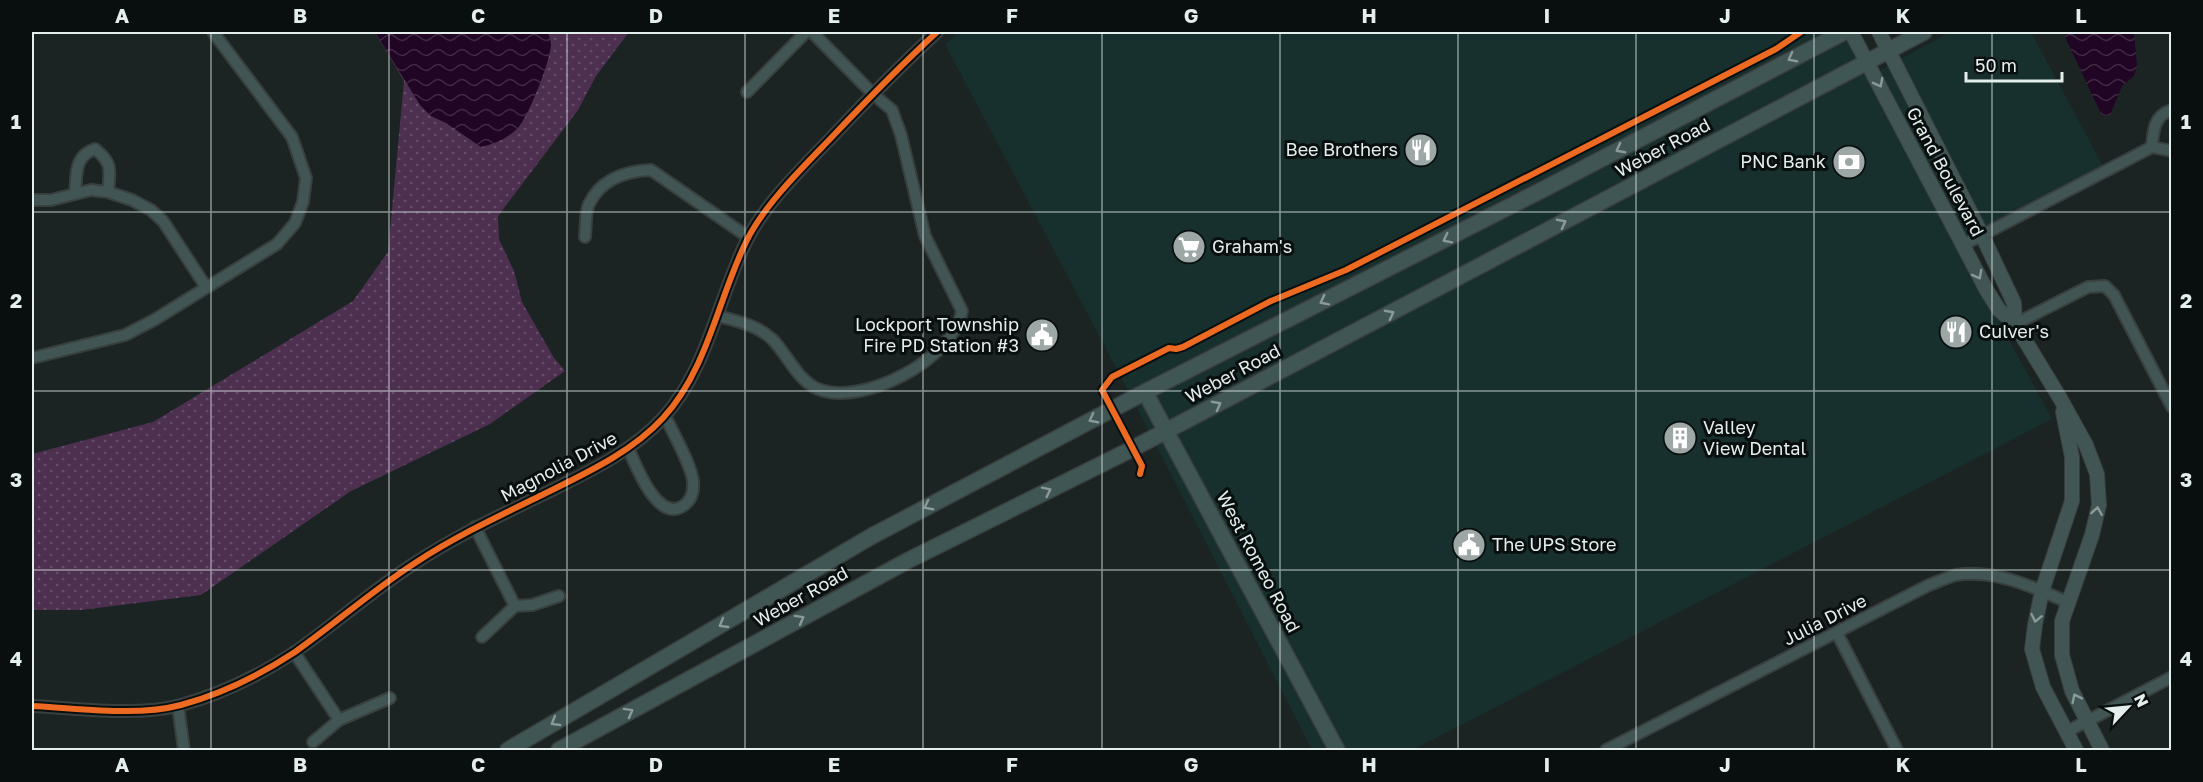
<svg xmlns="http://www.w3.org/2000/svg" width="2203" height="782" font-family="'Golos Text',sans-serif">
	<defs>
		<pattern id="grass-dots" width="8" height="8" patternUnits="userSpaceOnUse" patternTransform="scale(1.5)"><rect width="8" height="8" fill="#4d2f50"/><path d="M2 2h.1M6 6h.1" fill="none" stroke="#664d6a" stroke-width="1.8" stroke-linecap="round"/></pattern>
		<pattern id="water-waves" width="16" height="10" patternUnits="userSpaceOnUse" patternTransform="scale(1.5)"><rect width="16" height="10" fill="#200524"/><path d="M0 5q4-4 8 0t8 0" fill="none" stroke="#402a44"/></pattern>
	</defs>
	<rect width="100%" height="100%" fill="#1b2423"/>
	<polygon fill="#172f2d" points="959,32 1843,32 1868,77 1950,32 2031,32 2104,168 1957,243 2052,419 1413,750 1312,750 1132,398 945,44"/>
	<polygon fill="url(#grass-dots)" points="375,32 629,32 596,76 578,110 498,216 499,239 514,271 522,302 554,358 565,371 490,424 351,491 201,595 81,610 32,610 32,454 153,422 353,301 388,252 404,81"/>
	<g fill="url(#water-waves)">
		<path d="M375,32H548C549,36 551,41 551,45C550,62 529,115 518,128C508,138 495,144 481,147L446,123L431,116L420,105Z"/>
		<polygon points="2065,32 2134,32 2137,65 2134,76 2122,86 2110,115 2102,116 2065,37"/>
	</g>
	<g fill="none" stroke-linecap="round" stroke-linejoin="round">
		<g stroke="#383f3e" stroke-width="14">
			<g id="minor">
				<polyline points="747,92 806,32"/>
				<path d="M2172,110C2154,115 2153,131 2152,147L2172,151"/>
				<path d="M75,193C77,174 74,156 95,149C113,163 110,171 108,192"/>
				<polyline points="32,200 51,200 91,190 108,192 132,200 151,210 163,221 206,287"/>
				<path d="M585,237C586,227 585,213 589,204C601,179 625,171 651,170L748,237"/>
				<polyline points="1963,245 2152,147"/>
				<path d="M718,316C737,321 757,325 772,339C787,354 798,381 818,389C863,407 954,359 962,311L925,236L901,135L892,110L873,94L812,32"/>
				<polyline points="2015,324 2088,287 2105,286 2114,295 2172,407"/>
				<polyline points="32,358 125,335 154,320 277,244 295,223 303,202 306,178 292,137 213,32"/>
				<path d="M628,448C636,465 657,523 683,506C692,500 694,491 693,481C691,464 673,433 665,416"/>
				<polyline points="475,527 515,606"/>
				<polyline points="1837,633 1897,750"/>
				<polyline points="482,637 515,606 532,605 559,596"/>
				<polyline points="294,652 339,720"/>
				<path d="M32,706C78,708 136,717 181,705C221,694 260,675 295,652C336,623 373,590 415,563C456,536 499,516 542,495C584,474 631,453 663,418C708,369 718,298 747,240C765,204 803,167 831,138C865,102 900,66 937,32"/>
				<polyline points="178,706 184,750"/>
				<polyline points="2066,732 2172,677"/>
				<polyline points="313,742 339,720 390,698"/>
				<path d="M1606,750L1929,585C1938,582 1947,577 1956,575C1995,569 2034,587 2069,603"/>
			</g>
		</g>
		<g stroke="#383f3e" stroke-width="16">
			<g id="tertiary">
				<polyline points="1851,32 1987,291 1999,310 2015,324 2060,398 2086,445 2097,474 2099,505 2092,535 2062,621 2062,655 2072,691 2102,750"/>
				<polyline points="1879,32 1982,235 2014,303 2015,324"/>
				<polyline points="2063,412 2072,457 2072,501 2042,591 2035,625 2032,649 2043,687 2076,750"/>
			</g>
		</g>
		<g stroke="#383f3e" stroke-width="18">
			<g id="secondary">
				<polyline points="1145,392 1337,750"/>
				<polyline points="508,750 872,536 1145,392 1544,189 1844,32"/>
				<polyline points="559,750 907,561 1130,450 1924,32"/>
			</g>
		</g>
		<use href="#minor" stroke="#415654" stroke-width="10"/>
		<use href="#tertiary" stroke="#415654" stroke-width="14"/>
		<use href="#secondary" stroke="#405655" stroke-width="15"/>
		<g stroke="#080f0e" stroke-width="10">
			<g id="cycleway">
				<polyline points="1140,474 1142,466 1102,390 1112,377 1169,348 1176,349 1183,347 1271,301 1346,270 1776,49 1801,32"/>
				<path d="M32,706C78,708 136,717 181,705C221,694 260,675 295,652C336,623 373,590 415,563C456,536 499,516 542,495C584,474 631,453 663,418C708,369 718,298 747,240C765,204 803,167 831,138C865,102 900,66 937,32"/>
			</g>
		</g>
		<use href="#cycleway" stroke="#ed6a23" stroke-width="6"/>
	</g>
	<defs><path id="oneway-chevron" d="M-2-3.5L2.5 0L-2 3.5" fill="none" stroke-width="1.6" stroke-linecap="round" stroke-linejoin="round" transform="scale(1.5)"/></defs>
	<g stroke="#899a99">
		<use href="#oneway-chevron" transform="translate(1792 58) rotate(152)"/>
		<use href="#oneway-chevron" transform="translate(1620 149) rotate(152)"/>
		<use href="#oneway-chevron" transform="translate(1562 223) rotate(-28)"/>
		<use href="#oneway-chevron" transform="translate(1447 239) rotate(153)"/>
		<use href="#oneway-chevron" transform="translate(1324 301) rotate(153)"/>
		<use href="#oneway-chevron" transform="translate(1390 314) rotate(-28)"/>
		<use href="#oneway-chevron" transform="translate(1217 405) rotate(-28)"/>
		<use href="#oneway-chevron" transform="translate(1093 419) rotate(152)"/>
		<use href="#oneway-chevron" transform="translate(1047 491) rotate(-26)"/>
		<use href="#oneway-chevron" transform="translate(928 506) rotate(152)"/>
		<use href="#oneway-chevron" transform="translate(800 619) rotate(-29)"/>
		<use href="#oneway-chevron" transform="translate(723 624) rotate(150)"/>
		<use href="#oneway-chevron" transform="translate(629 712) rotate(-29)"/>
		<use href="#oneway-chevron" transform="translate(555 722) rotate(150)"/>
	</g>
	<g stroke="#8a9a99">
		<use href="#oneway-chevron" transform="translate(1879 83) rotate(62)"/>
		<use href="#oneway-chevron" transform="translate(1978 275) rotate(62)"/>
		<use href="#oneway-chevron" transform="translate(2097 511) rotate(-81)"/>
		<use href="#oneway-chevron" transform="translate(2036 618) rotate(102)"/>
		<use href="#oneway-chevron" transform="translate(2076 698) rotate(-116)"/>
	</g>
	<path fill="none" stroke="#e3eeed" stroke-width="1.5" stroke-opacity="0.55" d="M211,32V750M389,32V750M567,32V750M745,32V750M923,32V750M1102,32V750M1280,32V750M1458,32V750M1636,32V750M1814,32V750M1992,32V750M32,212H2172M32,391H2172M32,570H2172"/>
	<defs>
		<g id="restaurant-disc" transform="scale(1.725)"><circle r="9.5" fill="#9da7a6" stroke="#080f0e"/><path d="M-5-6h1v4h1v-4h1v4h1v-4h1v5L-1.5 .5V6h-2V.5L-5-1ZM5-6V6H3V1.5H1.5Q1.5-4 5-6Z" fill="#fff"/></g>
		<g id="bank-disc" transform="scale(1.725)"><circle r="9.5" fill="#9da7a6" stroke="#080f0e"/><path d="M-6-4H6V4H-6ZM0-2.3a2.3 2.3 0 1 0 0 4.6a2.3 2.3 0 1 0 0-4.6Z" fill="#fff"/></g>
		<g id="supermarket-disc" transform="scale(1.725)"><circle r="9.5" fill="#9da7a6" stroke="#080f0e"/><path d="M-6-5.5h2.5l.6 2H6L4.5 2H-2.5L-4.4-4H-6ZM-1.5 3.2a1.3 1.3 0 1 0 .1 0ZM3 3.2a1.3 1.3 0 1 0 .1 0Z" fill="#fff"/></g>
		<g id="civic-disc" transform="scale(1.725)"><circle r="9.5" fill="#9da7a6" stroke="#080f0e"/><path d="M-.6-6.5H3V-4.5H.6V-3L4-1V1h2V6H-6V1h2V-1L-.6-3ZM-1.2 2.5V6h2.4V2.5Z" fill="#fff"/></g>
		<g id="building-disc" transform="scale(1.725)"><circle r="9.5" fill="#9da7a6" stroke="#080f0e"/><path d="M-4-6H4V6H1V3H-1V6H-4ZM-2.5-4.3h1.7v1.8h-1.7ZM.8-4.3h1.7v1.8H.8ZM-2.5-1h1.7V.8h-1.7ZM.8-1h1.7V.8H.8Z" fill="#fff"/></g>
	</defs>
	<g fill-rule="evenodd">
		<use href="#restaurant-disc" x="1421" y="150"/>
		<use href="#bank-disc" x="1849" y="162"/>
		<use href="#supermarket-disc" x="1189" y="247"/>
		<use href="#restaurant-disc" x="1956" y="332"/>
		<use href="#civic-disc" x="1042" y="335"/>
		<use href="#building-disc" x="1680" y="438"/>
		<use href="#civic-disc" x="1469" y="545"/>
	</g>
	<g text-anchor="middle" stroke-width="6" stroke-linejoin="round" paint-order="stroke">
		<g font-size="18" fill="#e3eeed" stroke="#080f0e">
			<text transform="translate(1663 148) rotate(-28)" y="6">Weber Road</text>
			<text transform="translate(1945 172) rotate(62)" y="6">Grand Boulevard</text>
			<text transform="translate(1233 374) rotate(-28)" y="6">Weber Road</text>
			<text transform="translate(559 467) rotate(-28)" y="6">Magnolia Drive</text>
			<text transform="translate(1258 562) rotate(62)" y="6">West Romeo Road</text>
			<text transform="translate(801 597) rotate(-29)" y="6">Weber Road</text>
			<text transform="translate(1825 620) rotate(-27)" y="6">Julia Drive</text>
		</g>
		<g font-size="18" fill="#e3eeed" stroke="#080f0e" text-anchor="start">
			<text x="1398" y="156" text-anchor="end">Bee Brothers</text>
			<text x="1826" y="168" text-anchor="end">PNC Bank</text>
			<text x="1212" y="253">Graham's</text>
			<text x="1019" y="331" text-anchor="end">Lockport Township<tspan x="1019" dy="21">Fire PD Station #3</tspan></text>
			<text x="1979" y="338">Culver's</text>
			<text x="1703" y="434">Valley<tspan x="1703" dy="21">View Dental</tspan></text>
			<text x="1492" y="551">The UPS Store</text>
		</g>
	</g>
	<rect width="2203" height="782" fill="none" stroke="#080f0e" stroke-width="66"/>
	<g transform="translate(2128 707) rotate(64)" stroke="#080f0e" stroke-width="4.5" paint-order="stroke">
	<path d="M0-4.5L10 22L0 15L-10 22Z" fill="#e3eeed"/>
	<text y="-9" font-size="16" font-weight="bold" text-anchor="middle" fill="#e3eeed">N</text>
	</g>
	<path d="M1966 72v9h96v-9" fill="none" stroke="#e3eeed" stroke-width="3"/>
	<text x="1975" y="72" font-size="18" fill="#e3eeed" stroke="#080f0e" stroke-width="4.5" paint-order="stroke">50 m</text>
	<rect x="33" y="33" width="2137" height="716" fill="none" stroke="#e3eeed" stroke-width="2"/>
	<g font-size="20" text-anchor="middle" font-weight="bold" fill="#e3eeed">
		<text x="122" y="23">A</text>
		<text x="300" y="23">B</text>
		<text x="478" y="23">C</text>
		<text x="656" y="23">D</text>
		<text x="834" y="23">E</text>
		<text x="1012" y="23">F</text>
		<text x="1191" y="23">G</text>
		<text x="1369" y="23">H</text>
		<text x="1547" y="23">I</text>
		<text x="1725" y="23">J</text>
		<text x="1903" y="23">K</text>
		<text x="2081" y="23">L</text>
		<text x="16" y="129">1</text>
		<text x="2186" y="129">1</text>
		<text x="16" y="308">2</text>
		<text x="2186" y="308">2</text>
		<text x="16" y="487">3</text>
		<text x="2186" y="487">3</text>
		<text x="16" y="666">4</text>
		<text x="2186" y="666">4</text>
		<text x="122" y="772">A</text>
		<text x="300" y="772">B</text>
		<text x="478" y="772">C</text>
		<text x="656" y="772">D</text>
		<text x="834" y="772">E</text>
		<text x="1012" y="772">F</text>
		<text x="1191" y="772">G</text>
		<text x="1369" y="772">H</text>
		<text x="1547" y="772">I</text>
		<text x="1725" y="772">J</text>
		<text x="1903" y="772">K</text>
		<text x="2081" y="772">L</text>
	</g>
</svg>
